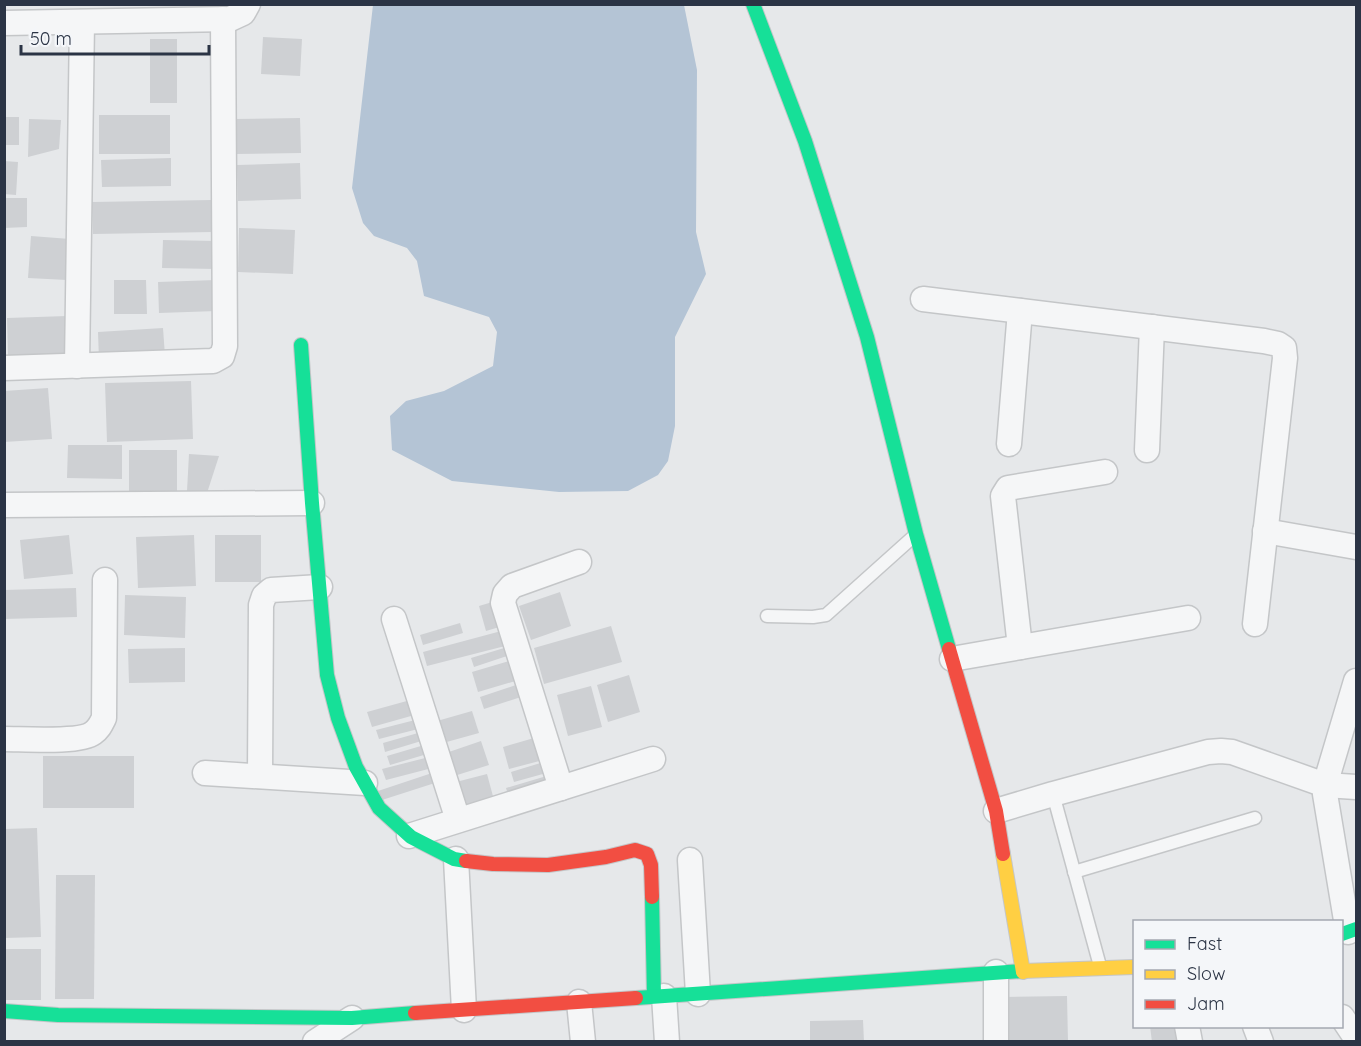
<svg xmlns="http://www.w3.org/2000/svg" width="1361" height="1046" font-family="Quicksand,sans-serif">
	<rect width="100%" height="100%" fill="#e6e8ea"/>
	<polygon fill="#b4c4d5" points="373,5 684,5 697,70 696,232 706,274 675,337 675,426 668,461 658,475 628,491 559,492 452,481 392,450 390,416 406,401 444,391 493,366 497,332 489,317 424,296 417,261 407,248 374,236 363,223 352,188"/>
	<g fill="#ced0d3">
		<polygon points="263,37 302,39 300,76 261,74"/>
		<rect x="150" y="39" width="27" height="64"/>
		<rect x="99" y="115" width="71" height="39"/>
		<rect x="4" y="117" width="15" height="28"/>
		<polygon points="300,118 301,153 234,154 234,119"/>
		<polygon points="29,119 61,120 59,149 28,157"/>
		<polygon points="171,158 171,186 102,187 101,160"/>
		<polygon points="4,161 18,162 16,195 4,194"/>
		<polygon points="300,163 301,199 238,201 237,165"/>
		<polygon points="4,198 27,198 27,227 4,228"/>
		<polygon points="212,200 213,232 93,234 92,202"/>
		<polygon points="239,228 295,230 293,274 238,272"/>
		<polygon points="31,236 70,239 67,280 28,278"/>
		<polygon points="163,240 217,241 216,269 162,268"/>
		<polygon points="114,280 146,280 147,314 114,314"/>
		<polygon points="216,280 217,311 159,313 158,282"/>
		<polygon points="67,316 68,357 8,359 7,318"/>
		<polygon points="163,328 165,356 99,360 98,332"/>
		<polygon points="191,381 193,439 107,442 105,383"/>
		<polygon points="48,388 52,439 4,442 4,391"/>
		<polygon points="68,445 122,445 122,479 67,478"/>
		<rect x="129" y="450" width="48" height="44"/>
		<polygon points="189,454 219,456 207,493 187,491"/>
		<polygon points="69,535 73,574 24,579 20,540"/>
		<polygon points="194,535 196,586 138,588 136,537"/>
		<rect x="215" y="535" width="46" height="47"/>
		<polygon points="76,588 77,617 4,619 4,590"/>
		<polygon points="560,592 571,626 531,640 519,606"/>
		<polygon points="125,595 186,597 185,638 124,635"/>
		<polygon points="499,600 506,625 486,631 479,606"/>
		<polygon points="460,623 463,633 423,645 420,635"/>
		<polygon points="611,626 622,662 544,684 534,648"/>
		<polygon points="505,630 509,645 427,666 423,652"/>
		<polygon points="511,646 513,654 474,667 471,658"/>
		<polygon points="185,648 185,682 129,683 128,649"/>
		<polygon points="516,659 522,679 478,692 472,672"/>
		<polygon points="629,675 640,712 608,722 597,685"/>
		<polygon points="516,685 521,697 484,709 480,697"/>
		<polygon points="591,686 602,727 568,736 557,695"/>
		<polygon points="414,699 418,714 372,727 367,712"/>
		<polygon points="472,711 479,733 443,743 437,721"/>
		<polygon points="423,718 426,727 379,739 376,730"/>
		<polygon points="425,731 428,739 385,752 383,743"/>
		<polygon points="541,736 547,759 509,769 503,747"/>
		<polygon points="481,741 489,765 454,776 446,753"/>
		<polygon points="431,743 434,752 390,765 387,756"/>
		<rect x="43" y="756" width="91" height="52"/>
		<polygon points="433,756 436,767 386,780 382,769"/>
		<polygon points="547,761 550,772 514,782 511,772"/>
		<polygon points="438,771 438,782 382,800 378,791"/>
		<polygon points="487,774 494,800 463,808 456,782"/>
		<polygon points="550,775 553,786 509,798 506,788"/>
		<polygon points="37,828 41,937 4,938 4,829"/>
		<polygon points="56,875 95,875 94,999 55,999"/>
		<polygon points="4,949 41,949 41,1000 5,1000"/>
		<polygon points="1067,996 1068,1042 1003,1042 1003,997"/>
		<polygon points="863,1020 864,1042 810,1042 810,1021"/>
		<polygon points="1150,1026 1175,1026 1177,1042 1152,1042"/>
	</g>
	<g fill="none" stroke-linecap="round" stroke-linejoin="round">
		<g stroke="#c4c6c8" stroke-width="15">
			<g id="lane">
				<polyline points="767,616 813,617 826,615 913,537"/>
				<polyline points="1053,794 1100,966"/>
				<polyline points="1074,872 1255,818"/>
			</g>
		</g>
		<g stroke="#c4c6c8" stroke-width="27">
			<g id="street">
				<polyline points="4,23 230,19 243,13 248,4"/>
				<polyline points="923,299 1264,341 1278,344 1284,348 1285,358 1255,624"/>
				<polyline points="77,366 82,22"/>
				<polyline points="4,368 213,361 222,356 225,346 223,19"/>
				<polyline points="1009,444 1020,311"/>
				<polyline points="1147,450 1152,327"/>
				<polyline points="4,505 312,503"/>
				<polyline points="1265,531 1356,547"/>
				<polyline points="394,619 458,820"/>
				<polyline points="1020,647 1003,496 1008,488 1105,472"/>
				<polyline points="952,659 1188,618"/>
				<path d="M4,739C24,739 80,743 93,733C99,729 101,724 104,718L105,580"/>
				<polyline points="205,773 365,783"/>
				<polyline points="260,776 261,605 264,596 271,590 320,587"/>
				<polyline points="561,788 503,603 505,594 512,586 579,562"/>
				<polyline points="996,811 1053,794 1208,752 1221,751 1232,752 1325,785 1356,787"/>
				<polyline points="409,836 653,759"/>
				<polyline points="456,859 464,1010"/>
				<polyline points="690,860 698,994"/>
				<polyline points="1348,932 1325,794 1325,785 1356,681"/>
				<polyline points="996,972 996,1042"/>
				<polyline points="664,996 667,1042"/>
				<polyline points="579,1002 583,1042"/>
				<polyline points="1342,1017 1356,1038"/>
				<polyline points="1187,1026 1190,1042"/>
				<polyline points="1255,1026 1261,1042"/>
				<polyline points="315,1042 352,1018"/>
			</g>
		</g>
		<g stroke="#c4c6c8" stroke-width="16">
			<g id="fast">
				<polyline points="753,4 805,141 867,337 916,534 949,649"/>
				<polyline points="301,345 312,503 327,675 338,718 356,767 379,808 411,837 454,859 466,861"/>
				<polyline points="652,897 654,996"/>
				<polyline points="1342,934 1356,929"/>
				<polyline points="636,998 1023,971"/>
				<polyline points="4,1011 58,1015 352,1018 415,1013"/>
			</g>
		</g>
		<g stroke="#c4c6c8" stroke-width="16">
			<g id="slow">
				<polyline points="1003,854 1023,972"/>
				<polyline points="1023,971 1134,967"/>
			</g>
		</g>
		<g stroke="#c4c6c8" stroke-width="16">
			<g id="jam">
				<polyline points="949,649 996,811 1003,854"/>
				<polyline points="466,861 493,864 548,865 606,857 635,850 647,854 651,865 652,897"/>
				<polyline points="415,1013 636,998"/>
			</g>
		</g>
		<use href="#lane" stroke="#f5f6f7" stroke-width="12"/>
		<use href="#street" stroke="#f5f6f7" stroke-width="24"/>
		<use href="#fast" stroke="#16e098" stroke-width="14"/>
		<use href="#slow" stroke="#ffcf43" stroke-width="14"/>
		<use href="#jam" stroke="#f24e42" stroke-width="14"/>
	</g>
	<rect width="1361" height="1046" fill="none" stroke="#2b3445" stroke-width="12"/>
	<rect x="1133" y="920" width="210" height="108" fill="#f4f6f9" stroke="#a4a8b1" stroke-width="1.5"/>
	<rect x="1145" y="940" width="30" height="9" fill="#16e098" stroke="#a4a8b1" stroke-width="1.5"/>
	<text x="1187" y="950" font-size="18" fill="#2b3445">Fast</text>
	<rect x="1145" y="970" width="30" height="9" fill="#ffcf43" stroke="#a4a8b1" stroke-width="1.5"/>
	<text x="1187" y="980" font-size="18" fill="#2b3445">Slow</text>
	<rect x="1145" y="1000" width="30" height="9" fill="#f24e42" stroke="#a4a8b1" stroke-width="1.5"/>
	<text x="1187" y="1010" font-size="18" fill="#2b3445">Jam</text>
	<path d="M21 45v9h188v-9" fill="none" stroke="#2b3445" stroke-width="3"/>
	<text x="30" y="45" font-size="18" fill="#2b3445" stroke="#f4f6f9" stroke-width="4.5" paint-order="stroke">50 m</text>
</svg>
